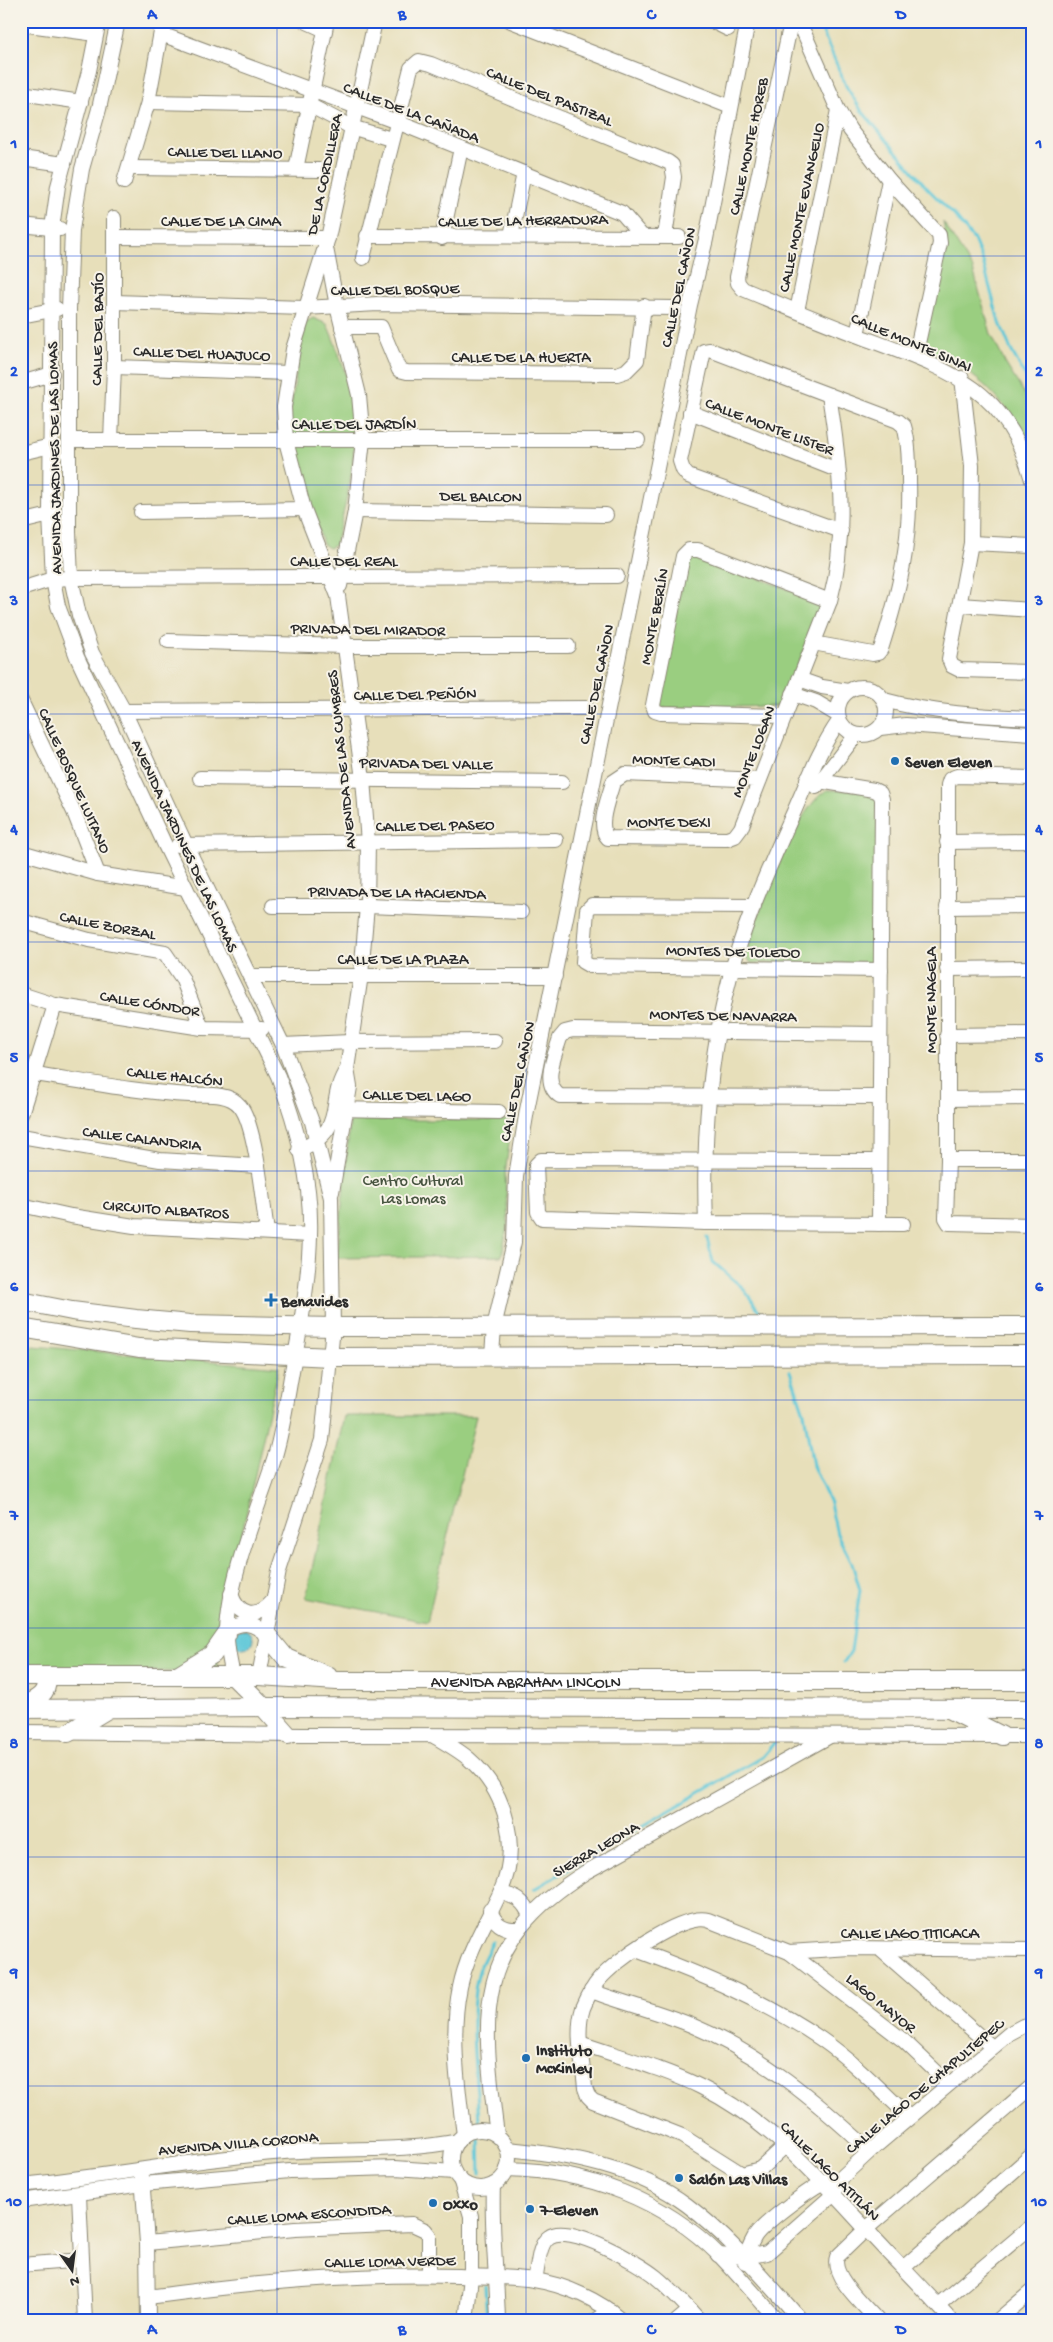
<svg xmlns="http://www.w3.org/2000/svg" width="1053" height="2342" font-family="'Gochi Hand',sans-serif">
	<rect width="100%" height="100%" fill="#f7f3e8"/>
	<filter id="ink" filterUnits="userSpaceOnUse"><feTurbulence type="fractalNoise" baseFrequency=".02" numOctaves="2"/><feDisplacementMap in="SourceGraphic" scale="10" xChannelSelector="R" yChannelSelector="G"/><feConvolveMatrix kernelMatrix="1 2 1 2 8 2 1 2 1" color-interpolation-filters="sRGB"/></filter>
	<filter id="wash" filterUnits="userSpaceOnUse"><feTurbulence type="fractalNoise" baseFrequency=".0096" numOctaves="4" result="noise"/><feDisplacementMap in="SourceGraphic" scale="20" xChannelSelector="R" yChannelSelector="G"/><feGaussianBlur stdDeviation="1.12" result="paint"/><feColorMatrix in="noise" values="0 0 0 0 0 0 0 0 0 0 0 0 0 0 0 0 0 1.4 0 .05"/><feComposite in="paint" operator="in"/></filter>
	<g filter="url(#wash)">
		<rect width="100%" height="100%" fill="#e7dfba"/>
		<g fill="#9ace80" stroke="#627c56">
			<path d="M943,222L973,269L991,334L1005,363L1032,406V458C1017,419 994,386 957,366C947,360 936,356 926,350L923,346L946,239Z"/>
			<path d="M313,318L327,324C336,345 344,367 350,389C361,436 350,491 337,537L335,545L329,548L323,544L288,426L304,323Z"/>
			<polygon points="695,555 820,601 821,605 782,706 662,708 658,701 687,559"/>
			<path d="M827,790L871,791L878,799L877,957L872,963H751L745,956C757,917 794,809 827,790Z"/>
			<polygon points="350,1120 512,1120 505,1175 508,1221 502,1256 337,1258"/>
			<polygon points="21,1345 279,1367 221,1627 216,1673 21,1667"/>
			<polygon points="344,1416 476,1416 427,1622 306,1598"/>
		</g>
		<circle fill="#5dc7d8" stroke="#447982" cx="243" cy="1639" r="10"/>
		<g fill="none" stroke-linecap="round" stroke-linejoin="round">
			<g stroke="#5dc7d8" stroke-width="3">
				<polyline points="818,21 846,86 861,110 928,189 954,215 974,240 983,262 998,318 1011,350 1032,388"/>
				<polyline points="707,1238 713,1262 743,1288 762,1315"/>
				<polyline points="790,1371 804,1413 813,1466 830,1503 837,1534 852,1563 860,1590 851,1651 844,1662"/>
				<polyline points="534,1889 762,1757 774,1743"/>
				<path d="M479,2122C477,2078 466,2009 480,1968C483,1959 489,1950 493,1941"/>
				<polyline points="479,2139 480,2173"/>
				<polyline points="485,2285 487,2321"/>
			</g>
		</g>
	</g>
	<g filter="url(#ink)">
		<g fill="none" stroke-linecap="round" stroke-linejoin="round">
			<g stroke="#898572" stroke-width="16">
				<g id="minor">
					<path d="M99,21L89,71L58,186L52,228L50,515L53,579L58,606L77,657L165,845L278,1076C297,1126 312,1182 310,1235C309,1280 301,1327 292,1371C287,1399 283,1429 275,1456C258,1509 229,1576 227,1631C226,1646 230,1661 233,1676"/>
					<polyline points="118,21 99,109 82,169 72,230 69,309 69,532 71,578 79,615 92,653 124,711 186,845 283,1045 312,1122 331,1198 333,1327 322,1440 279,1571 259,1676"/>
					<polyline points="305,21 325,30"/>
					<polyline points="511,21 731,107"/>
					<polyline points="712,21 728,29"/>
					<polyline points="21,24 96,34"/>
					<polyline points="161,34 397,122 622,213 641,235"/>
					<polyline points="21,93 81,102"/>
					<polyline points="148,102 309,105 351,127 391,139"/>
					<polyline points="21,158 64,164"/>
					<polyline points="130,168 320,170"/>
					<polyline points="296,169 327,21"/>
					<polyline points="124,182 148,102 163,21"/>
					<polyline points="21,225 60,229"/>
					<polyline points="367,236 679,237"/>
					<polyline points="511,236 524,173"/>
					<polyline points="114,237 328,238"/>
					<polyline points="442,238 461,148"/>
					<polyline points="326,248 337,306 359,395 363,440 355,511 340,586"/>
					<polyline points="363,258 411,68 419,61 431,64 521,102 668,162 672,165 674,177 665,236"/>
					<polyline points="115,302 304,308 378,304 675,308"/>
					<polyline points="797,311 838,110"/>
					<polyline points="21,316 57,309"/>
					<polyline points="342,327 381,327 399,370 407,372 617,374 626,371 637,360 644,306"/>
					<polyline points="857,335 889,180"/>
					<path d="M915,357L940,243L939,235L889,180L850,130L838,110L801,26L794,23L790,27L737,277L738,283L743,289C781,305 820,321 859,336C943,368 1006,384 1032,480"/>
					<polyline points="114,367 288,373"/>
					<polyline points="962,378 972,466 971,543 949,659 952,666 960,670 1032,672"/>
					<polyline points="21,383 52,374"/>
					<polyline points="690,412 837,470"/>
					<polyline points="70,440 638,440"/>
					<polyline points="111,440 114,367 114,218"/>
					<polyline points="21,453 51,446"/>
					<polyline points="355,511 606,515"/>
					<polyline points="141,512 304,509"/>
					<polyline points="21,522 50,515"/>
					<polyline points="971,543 1032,546"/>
					<polyline points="21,589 53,579 71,578 617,576"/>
					<polyline points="960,605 1032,610"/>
					<polyline points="168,641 345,646 568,646"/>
					<path d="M813,643L873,654L878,653L881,649C900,590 911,542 909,480C909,462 909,443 904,426L898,421L710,350L704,351L680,461L683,470L688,476L841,531"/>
					<polyline points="799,679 822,687 848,691"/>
					<circle cx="862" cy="711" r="24"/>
					<polyline points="793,694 816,702 838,715"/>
					<path d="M884,700C931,713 983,716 1032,718"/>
					<polyline points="21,701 74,812 98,874"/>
					<polyline points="124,711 587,708"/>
					<polyline points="785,716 661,713 655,711 653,705 683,556 689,550 698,550 830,601"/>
					<polyline points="880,728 906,725 1032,734"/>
					<polyline points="200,778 562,782"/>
					<polyline points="1032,778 957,776 950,779 948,785 948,1160 946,1218 949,1223 1032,1225"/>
					<polyline points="807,779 874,790 880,793 882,799 879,1224"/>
					<path d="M760,780L625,774L613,782C609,798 596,826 608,838L727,839L735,836L741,828L830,601C848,534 840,463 829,395"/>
					<polyline points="816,787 856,735"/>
					<polyline points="947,842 1032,841"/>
					<polyline points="178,845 556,840"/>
					<polyline points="21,852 98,874 186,888"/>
					<polyline points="273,906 367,906 521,912"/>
					<polyline points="754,906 592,905 587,910 583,962 590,966 881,970"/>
					<polyline points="947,907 1032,906"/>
					<polyline points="21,921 89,940 165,953 182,978 202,1028"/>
					<polyline points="947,969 1032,968"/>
					<polyline points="251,976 555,976"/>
					<polyline points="21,994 55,1005 202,1028 262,1029"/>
					<polyline points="947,1035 1032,1034"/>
					<polyline points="283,1045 350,1042 495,1041"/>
					<path d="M35,1074C87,1082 138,1092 190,1095C206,1095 229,1092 240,1106C256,1125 263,1205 267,1232"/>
					<path d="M879,1097L560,1096C541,1084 555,1055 560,1038L565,1032L573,1030L880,1034"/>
					<polyline points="948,1099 1032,1098"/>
					<polyline points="335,1109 499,1112"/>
					<polyline points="21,1114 55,1005"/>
					<polyline points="21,1136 160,1160 258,1166"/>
					<path d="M299,1150C349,1129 325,1102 347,1069"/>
					<polyline points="948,1160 1032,1160"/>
					<polyline points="879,1161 541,1160 536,1165 538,1212 542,1218 706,1223 903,1224"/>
					<polyline points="332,1192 350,1087 347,1069 361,975 367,906 368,843 363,779 338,596 304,509 286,441 284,407 293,349 328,238 375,21"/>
					<polyline points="21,1205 71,1216 134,1226 310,1235"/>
					<path d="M706,1223C703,1147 708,1071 725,997C739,934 766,874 792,816C807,783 818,751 839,721"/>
					<polyline points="492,1355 494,1327 514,1242 516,1176 527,1110 690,305 706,239 748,21"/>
					<path d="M231,1594C239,1617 256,1620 272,1602"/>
					<path d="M227,1630C244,1621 252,1622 267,1635"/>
					<polyline points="21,1732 303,1735 1032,1736"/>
					<path d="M434,1736C445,1743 459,1750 469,1759C507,1792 521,1847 500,1893C485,1925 467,1953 460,1987C450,2034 458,2088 464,2135"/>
					<path d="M500,1893C516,1896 524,1901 530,1916"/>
					<path d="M490,1910C495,1925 504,1930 519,1929"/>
					<path d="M636,1950C701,1974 764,2000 821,2039C853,2061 881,2090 909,2117"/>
					<polyline points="881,1950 992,2047"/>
					<polyline points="789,1952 850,1948 1032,1950"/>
					<path d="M591,1991C624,2003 659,2012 691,2025C761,2054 816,2101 870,2151"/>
					<path d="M580,2043C620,2057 663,2068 701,2087C768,2120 817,2176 866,2229C894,2260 924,2289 952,2321"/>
					<circle cx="480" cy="2159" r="29"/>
					<path d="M497,2135C482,2015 471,1944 586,1872L830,1736"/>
					<path d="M786,2145L760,2169L742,2174L682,2136L593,2101L588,2096L585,2088C583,2062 575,2033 583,2008C587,1999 591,1989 598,1981C614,1961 681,1913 708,1920L789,1952L904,2041L949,2084"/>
					<path d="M508,2149C569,2155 636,2167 687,2205C731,2238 765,2280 802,2321"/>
					<path d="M507,2169C587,2171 663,2199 720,2256C740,2277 759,2299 778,2321"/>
					<polyline points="142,2177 147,2243 148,2321"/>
					<polyline points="460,2179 471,2216 471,2277 466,2321"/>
					<path d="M21,2185C109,2176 196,2159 284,2152C342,2147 400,2153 458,2141"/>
					<path d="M493,2185C491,2230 497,2275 498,2321"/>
					<polyline points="79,2195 85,2321"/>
					<polyline points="21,2201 143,2184 290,2171 395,2168 454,2172"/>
					<polyline points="147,2243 295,2229 412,2224 425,2230 429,2235 429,2275"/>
					<polyline points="718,2255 745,2257 767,2253 834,2194 842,2177 870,2151 1010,2033 1023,2026 1032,2025"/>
					<path d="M745,2262C746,2254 751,2243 755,2236C764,2223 816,2183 831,2179"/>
					<polyline points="21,2265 82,2260"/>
					<polyline points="903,2268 1032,2155"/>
					<path d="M535,2280C538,2268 538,2244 549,2237C568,2222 639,2263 656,2277C672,2290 686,2306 700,2321"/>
					<path d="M148,2297C251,2283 354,2273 459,2276C484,2277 510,2276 534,2280C566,2285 599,2300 623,2321"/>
					<polyline points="938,2305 1032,2226"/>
					<polyline points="595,2321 611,2311"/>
					<polyline points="677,2321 690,2310"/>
					<path d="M878,2321C866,2307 830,2276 837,2257L866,2229L1032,2086"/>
					<polyline points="997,2321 1032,2291"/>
				</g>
			</g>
			<g stroke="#898572" stroke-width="20">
				<g id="major">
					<polyline points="21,1301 72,1311 136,1319 190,1324 333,1327 1032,1326"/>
					<polyline points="21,1328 139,1348 331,1357 1032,1355"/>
					<polyline points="267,1635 286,1658 328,1676"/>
					<polyline points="179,1675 213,1654 227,1634"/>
					<path id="s1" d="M21,1676H259L337,1681H1032"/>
					<polyline points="233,1676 258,1701 288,1735"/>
					<path d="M21,1706C35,1701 51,1693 45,1676"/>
					<polyline points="21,1709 264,1707 1032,1709"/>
					<polyline points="951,1710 1002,1736"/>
					<polyline points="68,1733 108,1709"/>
				</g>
			</g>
			<use href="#minor" stroke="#fff" stroke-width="14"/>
			<use href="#major" stroke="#fff" stroke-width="18"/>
		</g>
	</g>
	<path fill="none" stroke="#1d4ed8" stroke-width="1" stroke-opacity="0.55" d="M277,21V2321M526,21V2321M776,21V2321M21,256H1032M21,485H1032M21,714H1032M21,942H1032M21,1171H1032M21,1400H1032M21,1628H1032M21,1857H1032M21,2086H1032"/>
	<g fill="#1f6fb2" stroke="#f7f3e8" stroke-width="2">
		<circle cx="895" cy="761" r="5"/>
		<path d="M268.5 1292.5h5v5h5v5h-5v5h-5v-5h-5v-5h5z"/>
		<circle cx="526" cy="2058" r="5"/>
		<circle cx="679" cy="2178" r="5"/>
		<circle cx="433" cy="2203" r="5"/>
		<circle cx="530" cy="2209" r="5"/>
	</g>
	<g text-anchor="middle" stroke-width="4" stroke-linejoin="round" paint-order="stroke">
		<g font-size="16" fill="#2b2b2b" stroke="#f7f3e8">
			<text transform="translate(550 95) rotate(22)" y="6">CALLE DEL PASTIZAL</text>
			<text transform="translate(412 111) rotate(21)" y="6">CALLE DE LA CAÑADA</text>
			<text transform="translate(747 146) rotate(-78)" y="6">CALLE MONTE HOREB</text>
			<text transform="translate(225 151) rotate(1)" y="6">CALLE DEL LLANO</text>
			<text transform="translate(323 174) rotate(-78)" y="6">DE LA CORDILLERA</text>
			<text transform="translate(800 207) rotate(-78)" y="6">CALLE MONTE EVANGELIO</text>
			<text transform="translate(523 219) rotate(-1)" y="6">CALLE DE LA HERRADURA</text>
			<text x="221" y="226">CALLE DE LA CIMA</text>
			<text transform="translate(677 287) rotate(-78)" y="6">CALLE DEL CAÑON</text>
			<text transform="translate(395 288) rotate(-1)" y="6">CALLE DEL BOSQUE</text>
			<text transform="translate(96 329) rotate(-89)" y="6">CALLE DEL BAJÍO</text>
			<text transform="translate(912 341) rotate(23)" y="6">CALLE MONTE SINAI</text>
			<text transform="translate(202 352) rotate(2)" y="6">CALLE DEL HUAJUCO</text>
			<text x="521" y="362">CALLE DE LA HUERTA</text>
			<text x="354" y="429">CALLE DEL JARDÍN</text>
			<text transform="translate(770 425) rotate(21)" y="6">CALLE MONTE LISTER</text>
			<text transform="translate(53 458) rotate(-91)" y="6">AVENIDA JARDINES DE LAS LOMAS</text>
			<text transform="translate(481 495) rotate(1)" y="6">DEL BALCON</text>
			<text x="344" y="566">CALLE DEL REAL</text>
			<text transform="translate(653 616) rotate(-79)" y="6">MONTE BERLÍN</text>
			<text transform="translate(368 628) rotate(1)" y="6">PRIVADA DEL MIRADOR</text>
			<text transform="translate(595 684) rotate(-78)" y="6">CALLE DEL CAÑON</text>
			<text transform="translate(415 693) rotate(-1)" y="6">CALLE DEL PEÑÓN</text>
			<text transform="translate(752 751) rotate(-69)" y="6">MONTE LOGAN</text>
			<text transform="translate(674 759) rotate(2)" y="6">MONTE CADI</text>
			<text transform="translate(340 760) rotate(-96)" y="6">AVENIDA DE LAS CUMBRES</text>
			<text transform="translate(426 762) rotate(1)" y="6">PRIVADA DEL VALLE</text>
			<text transform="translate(76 780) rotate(66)" y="6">CALLE BOSQUE LUITANO</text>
			<text x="669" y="827">MONTE DEXI</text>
			<text transform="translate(435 824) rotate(-1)" y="6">CALLE DEL PASEO</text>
			<text transform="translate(186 845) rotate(65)" y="6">AVENIDA JARDINES DE LAS LOMAS</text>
			<text transform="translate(397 891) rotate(1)" y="6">PRIVADA DE LA HACIENDA</text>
			<text transform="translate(108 924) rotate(11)" y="6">CALLE ZORZAL</text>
			<text transform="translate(733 950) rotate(1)" y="6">MONTES DE TOLEDO</text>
			<text x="403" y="964">CALLE DE LA PLAZA</text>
			<text transform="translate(930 1000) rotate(-90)" y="6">MONTE NAGELA</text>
			<text transform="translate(150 1002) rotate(9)" y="6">CALLE CÓNDOR</text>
			<text transform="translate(723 1014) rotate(1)" y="6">MONTES DE NAVARRA</text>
			<text transform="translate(175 1075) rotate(6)" y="6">CALLE HALCÓN</text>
			<text transform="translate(516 1081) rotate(-78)" y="6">CALLE DEL CAÑON</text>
			<text transform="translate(417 1094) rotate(1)" y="6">CALLE DEL LAGO</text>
			<text transform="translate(142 1137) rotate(7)" y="6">CALLE CALANDRIA</text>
			<text transform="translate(166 1208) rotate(4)" y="6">CIRCUITO ALBATROS</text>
			<text dy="6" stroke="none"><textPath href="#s1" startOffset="505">AVENIDA ABRAHAM LINCOLN</textPath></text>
			<text transform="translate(595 1848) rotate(-30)" y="6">SIERRA LEONA</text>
			<text x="910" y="1938">CALLE LAGO TITICACA</text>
			<text transform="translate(882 2002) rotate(39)" y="6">LAGO MAYOR</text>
			<text transform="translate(924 2085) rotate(-40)" y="6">CALLE LAGO DE CHAPULTEPEC</text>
			<text transform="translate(238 2142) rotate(-5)" y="6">AVENIDA VILLA CORONA</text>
			<text transform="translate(831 2170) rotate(45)" y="6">CALLE LAGO ATITLÁN</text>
			<text transform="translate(309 2213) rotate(-4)" y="6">CALLE LOMA ESCONDIDA</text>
			<text transform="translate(390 2260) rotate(-1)" y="6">CALLE LOMA VERDE</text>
		</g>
		<g font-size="16" font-weight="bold" fill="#2b2b2b" stroke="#f7f3e8" text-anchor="start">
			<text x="905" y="767">Seven Eleven</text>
			<text x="281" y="1306">Benavides</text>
			<text x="536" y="2055">Instituto<tspan x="536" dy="18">McKinley</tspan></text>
			<text x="689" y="2184">Salón Las Villas</text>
			<text x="443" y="2209">Oxxo</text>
			<text x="540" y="2215">7-Eleven</text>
		</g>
		<g font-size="16" fill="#475440" stroke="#f7f3e8">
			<text x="413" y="1185">Centro Cultural<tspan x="413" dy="18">Las Lomas</tspan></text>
		</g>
	</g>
	<rect width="1053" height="2342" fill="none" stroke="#f7f3e8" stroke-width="55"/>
	<g transform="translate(72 2270) rotate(166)" stroke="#f7f3e8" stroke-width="4" paint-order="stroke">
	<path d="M0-4L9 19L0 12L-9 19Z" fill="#2b2b2b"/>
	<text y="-8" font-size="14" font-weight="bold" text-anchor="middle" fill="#2b2b2b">N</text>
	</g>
	<rect x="28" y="28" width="998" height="2286" fill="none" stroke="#1d4ed8" stroke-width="2"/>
	<g font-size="16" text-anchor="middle" font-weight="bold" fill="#1d4ed8">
		<text x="152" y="19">A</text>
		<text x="402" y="19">B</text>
		<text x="651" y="19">C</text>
		<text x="901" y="19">D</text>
		<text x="14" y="148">1</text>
		<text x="1039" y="148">1</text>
		<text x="14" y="376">2</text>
		<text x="1039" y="376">2</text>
		<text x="14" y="605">3</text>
		<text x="1039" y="605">3</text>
		<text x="14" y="834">4</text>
		<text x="1039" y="834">4</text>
		<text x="14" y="1062">5</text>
		<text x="1039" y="1062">5</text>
		<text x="14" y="1291">6</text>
		<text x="1039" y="1291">6</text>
		<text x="14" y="1520">7</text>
		<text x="1039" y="1520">7</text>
		<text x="14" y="1748">8</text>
		<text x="1039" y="1748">8</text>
		<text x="14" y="1977">9</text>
		<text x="1039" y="1977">9</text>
		<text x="14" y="2206">10</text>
		<text x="1039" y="2206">10</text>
		<text x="152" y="2334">A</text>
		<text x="402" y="2334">B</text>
		<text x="651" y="2334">C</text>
		<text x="901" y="2334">D</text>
	</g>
</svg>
